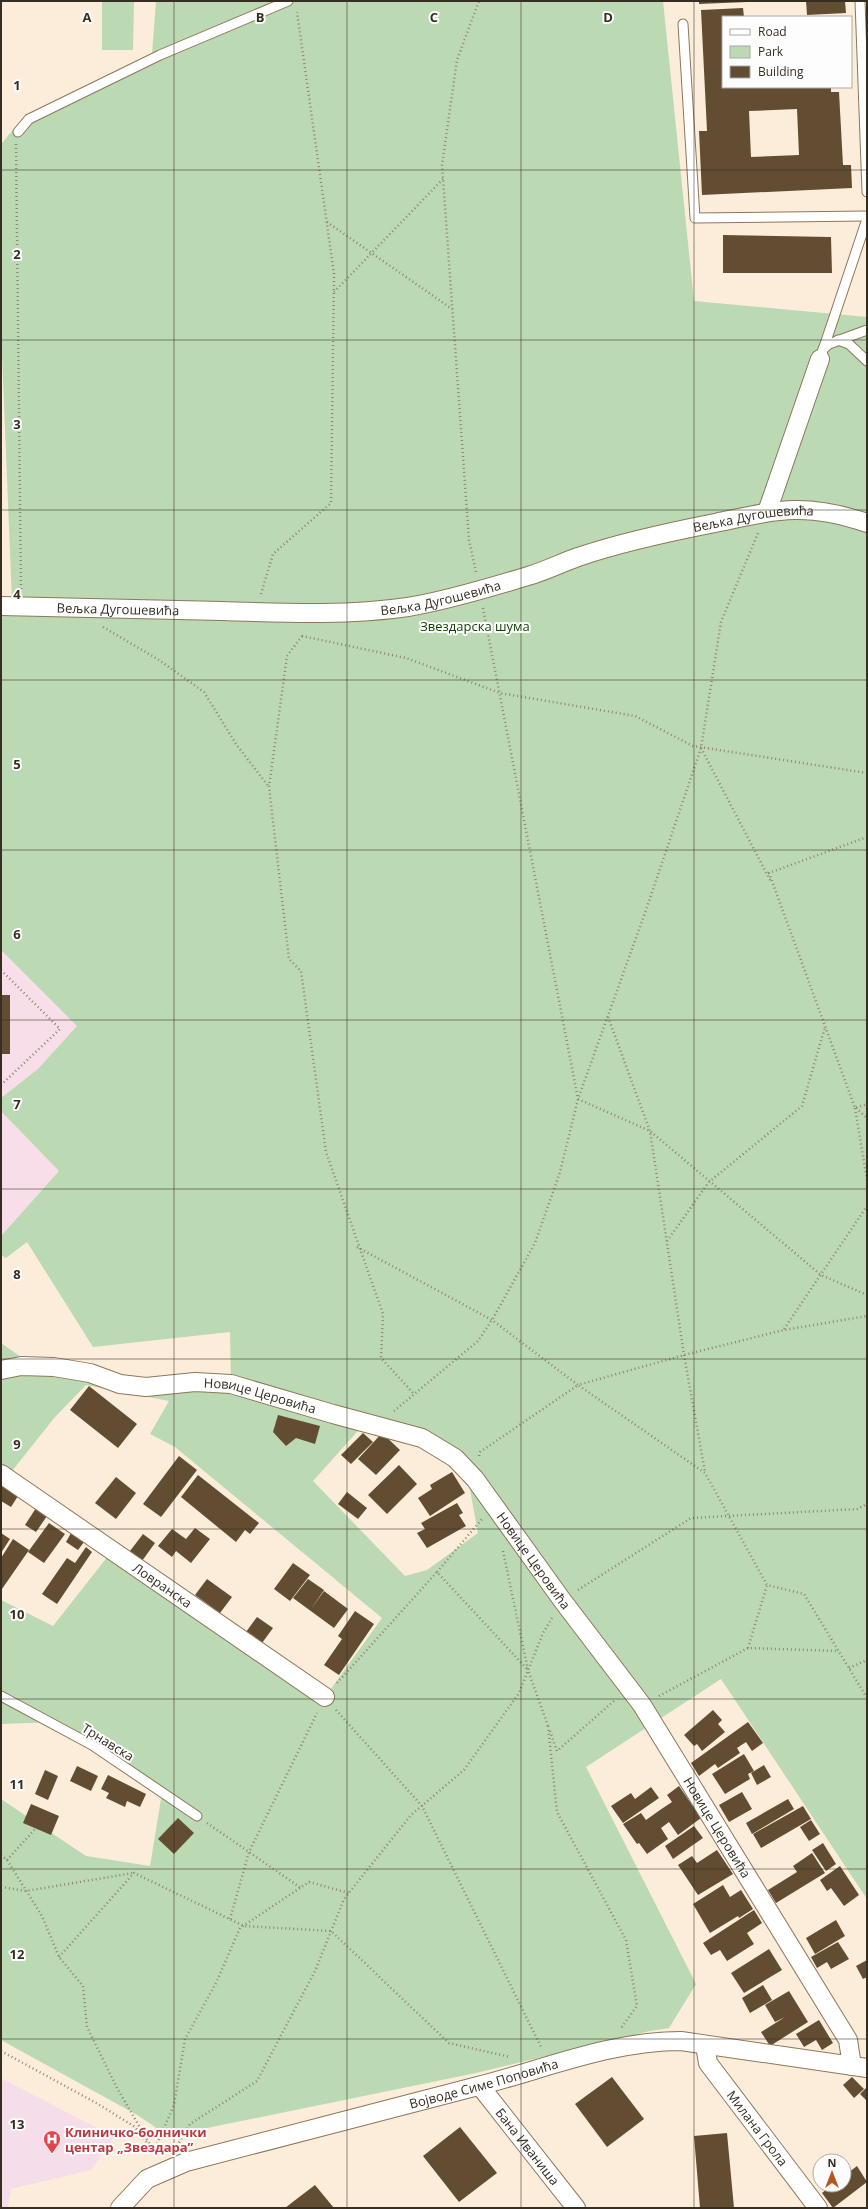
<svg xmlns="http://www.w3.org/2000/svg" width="868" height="2209" font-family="'Open Sans',sans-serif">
	<rect width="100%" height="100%" fill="#fcedda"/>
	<polygon fill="#f7dee8" points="1,862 113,986 59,1171 1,1236"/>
	<polygon fill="#f5deea" points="1,2078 114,2137 91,2170 11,2189 8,2208 1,2208"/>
	<g fill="#bbd9b3" fill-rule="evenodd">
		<polygon points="102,1 134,1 133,50 102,50"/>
		<path d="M156,1H663L694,301L867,317V1899L721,1679L586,1767L696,1984L669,2028L650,2031L476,2073L168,2136L139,2116L1,2040V1799L86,1856L150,1866L162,1793L57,1722L1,1724V1600L53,1626L112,1551L1,1474V1343L34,1366L132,1386L231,1383L230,1332L93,1347L27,1242L6,1258L1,1255V1236L59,1171L1,1111V1098L38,1069L77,1026L1,950V606L12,602L1,329V144L23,118L152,54ZM86,1385L169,1401L150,1434L175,1447L382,1618L325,1697L8,1476L55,1417ZM365,1423L455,1458L466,1468L478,1533L427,1570L405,1576L313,1481Z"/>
	</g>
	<g fill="#624d32" fill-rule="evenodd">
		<polygon points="699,1 747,1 747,2 699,4"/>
		<polygon points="806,1 845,1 846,13 807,15"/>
		<path d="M743,8L744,17H723V87H831V92H839L843,165H851L852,188L702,195L699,131H707L701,10ZM797,109L799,155L751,157L749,111Z"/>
		<polygon points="723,235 831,237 832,273 723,273"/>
		<rect x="1" y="995" width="9" height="59"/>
		<polygon points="89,1386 137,1424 118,1448 70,1410"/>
		<polygon points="278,1415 320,1426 315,1444 296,1438 286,1446 273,1432"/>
		<polygon points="363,1433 373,1442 351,1464 341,1455"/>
		<polygon points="382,1433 400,1450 376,1475 358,1459"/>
		<polygon points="179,1456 197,1470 161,1517 143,1504"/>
		<polygon points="399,1465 417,1484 387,1514 368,1495"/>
		<polygon points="452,1472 465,1493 430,1516 418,1498 432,1489 430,1485"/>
		<polygon points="198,1475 259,1523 250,1534 245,1530 236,1542 181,1497"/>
		<polygon points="116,1477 136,1493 116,1519 95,1503"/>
		<polygon points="1,1485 18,1496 11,1507 1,1501"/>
		<polygon points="347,1492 367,1508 358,1519 338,1504"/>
		<polygon points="457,1503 463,1513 459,1515 466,1526 427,1548 417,1533 425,1529 421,1523"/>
		<polygon points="36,1508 47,1516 36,1532 25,1525"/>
		<polygon points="49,1523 65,1534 44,1563 28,1552"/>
		<polygon points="195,1528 210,1539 191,1563 176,1551 172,1557 158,1546 172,1529 186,1539"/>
		<polygon points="1,1533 10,1539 1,1553"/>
		<polygon points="71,1533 84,1542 78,1550 66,1542"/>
		<polygon points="143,1534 155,1543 142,1561 130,1551"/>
		<polygon points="13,1539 29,1550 2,1589 1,1558"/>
		<polygon points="86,1547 92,1552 57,1604 42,1594 67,1558 75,1563"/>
		<polygon points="293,1563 310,1575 290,1601 274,1589"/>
		<polygon points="207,1579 232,1597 220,1613 195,1595"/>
		<polygon points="308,1579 324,1590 311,1609 324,1591 348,1609 334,1628 293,1598"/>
		<polygon points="355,1611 374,1624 339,1675 324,1665 342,1639 338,1636"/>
		<polygon points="257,1617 273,1628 262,1643 246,1632"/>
		<polygon points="713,1710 722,1720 718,1724 725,1732 702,1751 697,1744 694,1746 684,1735"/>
		<polygon points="748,1722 763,1743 752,1751 746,1742 737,1748 740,1753 718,1768 715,1764 699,1776 691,1763"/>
		<polygon points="744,1754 754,1771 748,1774 750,1779 725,1794 712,1774"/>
		<polygon points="764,1765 771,1777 757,1785 751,1773"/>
		<polygon points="77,1766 98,1776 91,1791 70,1781"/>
		<polygon points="45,1770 58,1776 48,1800 35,1794"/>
		<polygon points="108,1775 146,1794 140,1807 127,1801 125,1807 106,1798 109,1793 101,1789"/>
		<polygon points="679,1786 701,1818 678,1835 669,1822 661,1828 668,1839 647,1854 639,1843 637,1844 623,1824 641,1813 646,1820 660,1810 672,1802 667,1795"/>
		<polygon points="651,1787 659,1798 623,1823 611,1806 631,1793 635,1799"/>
		<polygon points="742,1792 752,1809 729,1822 719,1805"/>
		<polygon points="788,1799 794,1809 752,1834 746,1823"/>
		<polygon points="31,1804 59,1816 51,1835 23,1823"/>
		<polygon points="803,1806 811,1819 761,1848 753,1834"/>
		<polygon points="178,1818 194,1833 174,1854 158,1839"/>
		<polygon points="811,1820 820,1834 809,1841 800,1827"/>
		<polygon points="694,1826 703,1838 673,1859 665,1846"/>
		<polygon points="823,1843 836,1864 826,1871 812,1850"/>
		<polygon points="717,1850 733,1874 698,1895 678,1865 692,1856 697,1863"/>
		<polygon points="812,1853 825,1873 776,1903 768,1890 797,1872 793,1866"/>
		<polygon points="840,1866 859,1895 844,1906 831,1888 827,1891 820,1880"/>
		<polygon points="723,1885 730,1897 741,1890 753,1909 739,1918 738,1916 710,1933 693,1904"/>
		<polygon points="754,1910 762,1923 747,1933 754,1944 727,1961 720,1950 711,1955 703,1943"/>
		<polygon points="836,1920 845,1936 815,1954 806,1938"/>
		<polygon points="838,1942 849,1959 831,1969 827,1962 817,1968 811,1957"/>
		<polygon points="769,1949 782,1970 744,1993 731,1973"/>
		<polygon points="867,1960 867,1977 863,1979 856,1966"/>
		<polygon points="763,1985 772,2000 750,2013 742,1998"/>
		<polygon points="789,1991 808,2022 770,2046 761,2032 785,2017 775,2022 765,2005"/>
		<polygon points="819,2020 833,2043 822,2050 816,2040 804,2047 796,2034"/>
		<polygon points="612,2077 644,2119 607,2147 575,2104"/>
		<polygon points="852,2077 864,2089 854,2098 843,2085"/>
		<polygon points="867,2087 867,2101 860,2094"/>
		<polygon points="460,2127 497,2173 459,2202 423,2156"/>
		<polygon points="727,2133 734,2208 700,2208 694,2136"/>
		<polygon points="857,2166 867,2182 833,2208 822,2193 832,2185 844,2185 844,2176"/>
		<polygon points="315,2185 334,2208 285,2208 294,2201"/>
	</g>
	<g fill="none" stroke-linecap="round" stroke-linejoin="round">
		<g stroke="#8e775b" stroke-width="11">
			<g id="service">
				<polyline points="860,1 867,192"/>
				<polyline points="683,24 695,218 867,216"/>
				<polyline points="18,132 29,119 160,55 288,1"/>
				<polyline points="838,340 849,344 867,361"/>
				<polyline points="823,349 829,344 867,330"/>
				<polyline points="820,359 867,219"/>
				<polyline points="1,1696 92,1745 197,1816"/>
			</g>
		</g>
		<g stroke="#8e775b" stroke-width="20">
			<g id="minor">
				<polyline points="767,512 820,359"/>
				<path id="s1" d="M1,606C75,608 149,610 222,611C284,613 347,616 408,607C445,601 492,587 528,576C545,571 561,563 578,557C622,542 669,532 715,523C777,510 804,502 867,523"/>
				<path id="s2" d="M1,1370L21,1366L54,1367L90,1373L120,1384L146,1387L195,1382L231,1384L333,1414L422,1438L455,1458L475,1479L562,1600L642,1705L848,2040L852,2066"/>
				<path id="s3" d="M1,1474L325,1697"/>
				<path id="s4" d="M705,2045L708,2063L818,2208"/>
				<path id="s5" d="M480,2086L576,2208"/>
				<path id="s6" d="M120,2208L147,2179L186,2162C283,2136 381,2112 478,2086C545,2069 611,2041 681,2041L867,2068"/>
			</g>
		</g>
		<g stroke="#908576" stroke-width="2.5" stroke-dasharray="1 3" stroke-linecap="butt">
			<polyline points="16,144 21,589"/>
			<polyline points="327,222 452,309"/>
			<polyline points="334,292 443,179"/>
			<polyline points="476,572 469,540 442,165 457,60 479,1"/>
			<polyline points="261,594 273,554 331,503 334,274 297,12"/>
			<polyline points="483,608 578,1099 650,1131 821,1275 867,1295"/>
			<polyline points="103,627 159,660 204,692 236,744 269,787"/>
			<polyline points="302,636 287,656 269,787 289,959 301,971 326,1152 383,1314 381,1358 414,1394"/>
			<polyline points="302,636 406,658 500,693 635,716 693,746 867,773"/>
			<polyline points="701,748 770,880"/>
			<polyline points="867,837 769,873 855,1108 867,1104"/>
			<polyline points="1,970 60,1029 1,1085"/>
			<polyline points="608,1017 650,1131 684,1355 705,1472"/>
			<polyline points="855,1108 867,1180"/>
			<polyline points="856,1108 867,1118"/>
			<polyline points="667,1241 709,1182 802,1106 825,1027"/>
			<polyline points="357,1247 492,1320 578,1385 684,1355 784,1330 867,1316"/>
			<polyline points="784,1329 867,1206"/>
			<polyline points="394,1411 478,1341 492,1320 535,1243 560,1172 578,1099 646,910 701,748 721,622 758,533"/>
			<polyline points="479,1456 480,1452 578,1385 705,1473 767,1585 804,1594 867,1698"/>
			<polyline points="503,1551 528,1670 548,1726"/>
			<polyline points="437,1572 482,1519"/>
			<polyline points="578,1590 691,1518 857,1509 867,1504"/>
			<polyline points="748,1648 767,1585"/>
			<polyline points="849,1668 867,1660"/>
			<polyline points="337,1683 437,1572 528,1670"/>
			<polyline points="659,1696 748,1648 839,1651"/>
			<polyline points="336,1710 422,1806 542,2049"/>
			<polyline points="548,1726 557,1812 626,1940 637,2006 621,2028"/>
			<polyline points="550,1731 557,1751 615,1700"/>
			<polyline points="207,1823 301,1888"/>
			<polyline points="1,1855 7,1860 42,1916 59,1957 83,1986 87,2027 117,2088 153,2150"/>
			<polyline points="7,1860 36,1828"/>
			<polyline points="1,1887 26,1891 133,1873"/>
			<polyline points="230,1919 249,1852 317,1713"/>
			<polyline points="59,1957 134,1873 244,1926 331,1931 449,2043 510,2057"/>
			<polyline points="1,2051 98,2104 135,2127 148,2144"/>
			<polyline points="177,2146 190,2124 257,2081 315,1971 344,1899 411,1815 464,1770 519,1693 543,1633 552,1618"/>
			<polyline points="154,2151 174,2105 185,2039 216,1983 240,1928 309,1882 349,1893"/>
		</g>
		<use href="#service" stroke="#fff" stroke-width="9"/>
		<use href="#minor" stroke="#fff" stroke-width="18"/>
	</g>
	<path fill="none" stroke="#372e22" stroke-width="1" stroke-opacity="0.55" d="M174,1V2208M347,1V2208M521,1V2208M694,1V2208M1,170H867M1,340H867M1,510H867M1,680H867M1,850H867M1,1020H867M1,1189H867M1,1359H867M1,1529H867M1,1699H867M1,1869H867M1,2039H867"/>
	<defs>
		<g id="hospital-pin" transform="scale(0.9)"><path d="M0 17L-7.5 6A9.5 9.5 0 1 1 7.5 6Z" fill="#e0444e" stroke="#fdfdfd"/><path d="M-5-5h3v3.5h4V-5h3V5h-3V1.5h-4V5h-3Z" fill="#fff"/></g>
	</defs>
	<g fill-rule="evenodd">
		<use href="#hospital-pin" x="52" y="2139"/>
	</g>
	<g text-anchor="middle" stroke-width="4" stroke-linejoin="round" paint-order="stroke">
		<g font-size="13" fill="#372e22" stroke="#fdfdfd">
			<text dy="5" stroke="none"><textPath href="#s1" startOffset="765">Вељка Дугошевића</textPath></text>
			<text dy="5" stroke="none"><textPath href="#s1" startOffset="441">Вељка Дугошевића</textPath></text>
			<text dy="5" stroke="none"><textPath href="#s1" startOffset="117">Вељка Дугошевића</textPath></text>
			<text dy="5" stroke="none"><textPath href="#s2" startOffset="264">Новице Церовића</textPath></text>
			<text dy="5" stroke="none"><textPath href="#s2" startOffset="600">Новице Церовића</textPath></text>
			<text dy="5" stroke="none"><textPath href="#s3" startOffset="196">Ловранска</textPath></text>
			<text transform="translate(108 1742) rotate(32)" y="5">Трнавска</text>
			<text dy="5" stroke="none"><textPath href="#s2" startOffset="924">Новице Церовића</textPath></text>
			<text dy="5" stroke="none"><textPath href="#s6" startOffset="390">Војводе Симе Поповића</textPath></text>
			<text dy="5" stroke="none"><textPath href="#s4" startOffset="100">Милана Грола</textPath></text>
			<text dy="5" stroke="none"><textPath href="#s5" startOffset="77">Бана Иваниша</textPath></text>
		</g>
		<g font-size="13" fill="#0e3d00" stroke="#fdfdfd">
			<text x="475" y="631">Звездарска шума</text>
		</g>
		<g font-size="13" font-weight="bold" fill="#be3a42" stroke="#fdfdfd" text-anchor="start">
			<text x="65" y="2137">Клиничко-болнички<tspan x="65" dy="15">центар „Звездара”</tspan></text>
		</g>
	</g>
	<g font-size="13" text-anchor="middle" font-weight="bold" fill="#372e22" stroke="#fdfdfd" stroke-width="4" stroke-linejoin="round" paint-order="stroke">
		<text x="87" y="22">A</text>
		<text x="260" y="22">B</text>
		<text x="434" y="22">C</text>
		<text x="608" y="22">D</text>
		<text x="17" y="90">1</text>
		<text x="17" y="259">2</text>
		<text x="17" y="429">3</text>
		<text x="17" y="599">4</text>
		<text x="17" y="769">5</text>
		<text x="17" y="939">6</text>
		<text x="17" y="1109">7</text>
		<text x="17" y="1279">8</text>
		<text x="17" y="1449">9</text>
		<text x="17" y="1619">10</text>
		<text x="17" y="1789">11</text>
		<text x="17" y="1959">12</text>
		<text x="17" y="2129">13</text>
	</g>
	<rect width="868" height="2209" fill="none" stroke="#372e22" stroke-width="4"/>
	<rect x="722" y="16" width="130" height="72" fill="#fdfdfd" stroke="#aeaaa5"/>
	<rect x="730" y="29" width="20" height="6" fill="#ffffff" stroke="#aeaaa5"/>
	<text x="758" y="36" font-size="12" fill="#372e22">Road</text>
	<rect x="730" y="46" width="20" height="12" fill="#bbd9b3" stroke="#aeaaa5"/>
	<text x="758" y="56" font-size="12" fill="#372e22">Park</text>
	<rect x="730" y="66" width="20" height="12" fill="#624d32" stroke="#aeaaa5"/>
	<text x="758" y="76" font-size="12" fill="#372e22">Building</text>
	<g transform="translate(832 2173)"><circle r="19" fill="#fdfdfd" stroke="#aeaaa5"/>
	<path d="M0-3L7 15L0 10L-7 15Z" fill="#b8551e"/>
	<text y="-6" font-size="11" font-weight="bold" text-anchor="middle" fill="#372e22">N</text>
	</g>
</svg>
